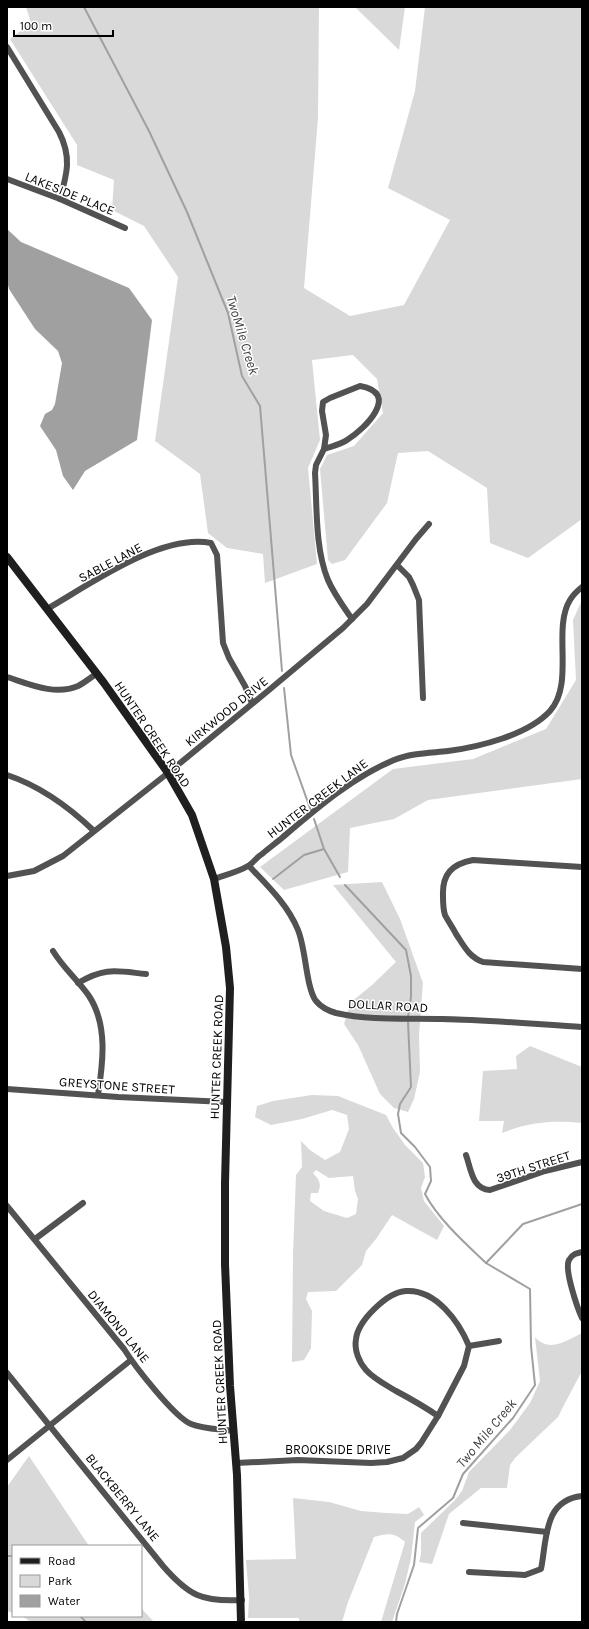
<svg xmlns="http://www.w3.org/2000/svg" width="589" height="1629" font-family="Karla,sans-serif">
	<rect width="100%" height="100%" fill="#fff"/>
	<g fill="#d9d9d9" fill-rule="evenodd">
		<polygon points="26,7 319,7 318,118 304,288 350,316 404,305 450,220 388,188 415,91 425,7 582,7 582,519 528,558 490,543 487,488 428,451 398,453 387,503 345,560 332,564 328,560 320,469 327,455 354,446 383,413 377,379 353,355 312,360 320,440 308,468 317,564 265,583 263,554 227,548 208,533 200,474 155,441 178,277 144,226 112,210 114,180 77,165 77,145 10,39 31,23"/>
		<polygon points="355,7 405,7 399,50"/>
		<polygon points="582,600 582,779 428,800 394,819 350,828 348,872 284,890 260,867 393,769 473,759 546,729 576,680 573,620"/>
		<polygon points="382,882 400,919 423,983 419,1035 420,1072 414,1099 408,1112 394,1108 380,1094 358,1045 344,1024 350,1003 372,985 396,962 333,885"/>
		<path d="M530,1046L582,1067V1123C554,1120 529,1122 502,1133L504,1121H479L483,1071L517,1069L516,1056Z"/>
		<path d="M312,1095L338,1096L386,1115L393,1128L405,1145L423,1163L425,1177L421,1188L424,1201L444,1226L437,1240L392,1215L376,1239L366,1251L362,1265L336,1291L308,1292L306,1299L312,1311L311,1348L304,1360L292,1362L293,1255L296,1175L302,1167L301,1141L310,1150L325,1160L340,1152L349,1129L347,1115L332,1110L302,1119L271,1125L255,1117L257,1106L273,1101ZM316,1170L329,1178L353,1176L355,1191L358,1199L356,1214L347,1218L324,1211L310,1201L311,1193H318C322,1183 319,1180 313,1173Z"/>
		<path d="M582,1333V1371L564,1405L558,1417L515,1458L510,1465L507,1488H481L449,1514L432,1564L419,1562L421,1554V1533L455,1500L462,1491L469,1472L510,1430L530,1403L540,1381L535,1337C549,1353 566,1341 582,1333Z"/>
		<polygon points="29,1456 89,1546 13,1546 13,1613 7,1611 7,1487"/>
		<path d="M293,1498L329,1502L361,1511L386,1513L408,1514L419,1507L424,1515L415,1522L411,1558L405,1584L392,1622H381L405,1542C394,1532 388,1533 374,1537L348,1602L342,1622H299V1618H248L249,1597L246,1560L296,1559Z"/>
		<polygon points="141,1608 154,1622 31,1622 22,1616 141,1616"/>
	</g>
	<polygon fill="#a0a0a0" points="7,229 21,242 129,288 152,320 137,440 85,471 73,490 63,476 56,450 40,426 45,414 52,410 55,404 62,363 58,351 35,329 9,289 7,281"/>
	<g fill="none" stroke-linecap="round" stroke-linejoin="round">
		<g stroke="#a0a0a0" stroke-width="2">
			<polyline points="84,7 149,131 187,212 228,313 242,376 260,406 282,671"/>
			<polyline points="284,688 291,755 311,811"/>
			<polyline points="314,819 324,849 340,877"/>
			<polyline points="273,879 304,855 324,849"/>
			<polyline points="345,885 406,950 411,976 411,997 408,1017"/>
			<path d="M408,1022L411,1087L400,1104L398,1114L401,1133L415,1147L430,1167L431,1181L425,1194C438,1219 466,1244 486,1263"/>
			<polyline points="7,1556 13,1556"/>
			<polyline points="80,1616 86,1622"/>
			<polyline points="396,1622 397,1614 414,1565 418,1528 453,1498 463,1474 513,1418 535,1385 531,1346 530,1289 486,1263 523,1224 582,1204"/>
		</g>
		<g stroke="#525252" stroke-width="6">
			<path d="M7,47L59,132C72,157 67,174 60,199"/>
			<polyline points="7,179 60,199 125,228"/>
			<path d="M360,386C401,393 365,429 347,440C340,445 332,446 324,449L326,435L322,411L323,402L330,398Z"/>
			<path d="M324,449L316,465L315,473C317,506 315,549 328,580C334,594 343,606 352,619"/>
			<polyline points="397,565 409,577 413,585 419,600 423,698"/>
			<path d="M47,609C89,585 161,533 211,543L217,555L223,643L229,658L245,686L252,703"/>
			<path d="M7,677C29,684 55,696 78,686C84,683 90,678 96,674"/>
			<path d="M7,775C40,786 69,807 94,831"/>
			<path d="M249,866C267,885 288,905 298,930C306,949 306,988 316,1001C321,1007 329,1011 336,1013C370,1021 408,1018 442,1019C489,1020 535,1024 582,1027"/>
			<path d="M582,867L473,860C452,864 442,874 443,896C443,903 443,909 445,915C448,921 453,928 456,934C464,946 469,957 483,962L582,969"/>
			<polyline points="7,876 34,871 63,856 168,773 269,690 343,628 367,604 416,539 429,524"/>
			<path d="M214,879C225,875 238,872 248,866C253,863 257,857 262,854C269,848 276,843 283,837C317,808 353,777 394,760C411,753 430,753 448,751C479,747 528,735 550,711C575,683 552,629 570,600C573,595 577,591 582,587"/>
			<path d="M53,951C64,969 78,980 89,996C108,1025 103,1063 98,1095"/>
			<path d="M78,983C105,967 116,971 146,974"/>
			<polyline points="7,1089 118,1097 226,1102"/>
			<path d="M466,1155C471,1169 472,1189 490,1190L545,1171L582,1162"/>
			<path d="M7,1206L124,1349C134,1365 174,1417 191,1424C203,1429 219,1429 233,1431"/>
			<polyline points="35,1239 83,1203"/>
			<path d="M582,1318C577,1307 564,1269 569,1260C572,1254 577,1253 582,1252"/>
			<polyline points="469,1346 499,1341"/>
			<path d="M7,1373L163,1566C189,1596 202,1602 242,1600"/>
			<path d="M438,1416C425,1407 411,1399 396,1391C386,1385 374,1379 366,1370C359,1362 354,1350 356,1339C358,1321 387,1292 406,1291C436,1289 459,1322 469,1346"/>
			<polyline points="7,1460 131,1360"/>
			<polyline points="236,1463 298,1460 371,1463 387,1462 403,1458 416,1449 421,1443 438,1416 464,1366 469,1346"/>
			<polyline points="463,1523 547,1532"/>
			<path d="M469,1572L525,1575L541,1569C547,1540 543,1500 582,1496"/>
		</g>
		<polyline stroke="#1f1f1f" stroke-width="8" points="7,557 104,683 168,773 192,815 214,879 226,947 230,988 225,1183 225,1264 230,1386 237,1475 241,1622"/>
	</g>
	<g text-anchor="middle" stroke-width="3" stroke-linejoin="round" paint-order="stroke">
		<g font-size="13" fill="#000" stroke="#fff">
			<text transform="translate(70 193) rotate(22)" y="5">LAKESIDE PLACE</text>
			<text transform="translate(110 562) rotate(-28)" y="5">SABLE LANE</text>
			<text transform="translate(226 711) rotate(-39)" y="5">KIRKWOOD DRIVE</text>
			<text transform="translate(153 734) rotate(56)" y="5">HUNTER CREEK ROAD</text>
			<text transform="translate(317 798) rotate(-37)" y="5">HUNTER CREEK LANE</text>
			<text transform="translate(388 1005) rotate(3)" y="5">DOLLAR ROAD</text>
			<text transform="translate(216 1057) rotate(-88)" y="5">HUNTER CREEK ROAD</text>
			<text transform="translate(117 1085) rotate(4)" y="5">GREYSTONE STREET</text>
			<text transform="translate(533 1166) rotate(-18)" y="5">39TH STREET</text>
			<text transform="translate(119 1326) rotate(51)" y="5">DIAMOND LANE</text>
			<text transform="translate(219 1382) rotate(-93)" y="5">HUNTER CREEK ROAD</text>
			<text x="338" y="1454">BROOKSIDE DRIVE</text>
			<text transform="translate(123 1497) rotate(51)" y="5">BLACKBERRY LANE</text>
		</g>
		<g font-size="14" font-style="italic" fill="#414141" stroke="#fff">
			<text transform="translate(243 335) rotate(73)" y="5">TwoMile Creek</text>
			<text transform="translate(486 1433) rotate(-50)" y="5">Two Mile Creek</text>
		</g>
	</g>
	<rect width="589" height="1629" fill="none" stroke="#000000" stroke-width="16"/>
	<rect x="12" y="1545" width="130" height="72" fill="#ffffff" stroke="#999999"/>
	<rect x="20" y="1558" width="20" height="6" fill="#1f1f1f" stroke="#999999"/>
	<text x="48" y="1565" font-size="12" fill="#000000">Road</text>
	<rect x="20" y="1575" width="20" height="12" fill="#d9d9d9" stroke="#999999"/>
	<text x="48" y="1585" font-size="12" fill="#000000">Park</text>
	<rect x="20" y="1595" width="20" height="12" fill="#a0a0a0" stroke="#999999"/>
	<text x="48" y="1605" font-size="12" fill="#000000">Water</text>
	<path d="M14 30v6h99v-6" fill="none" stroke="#000000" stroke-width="2"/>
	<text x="20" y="30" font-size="12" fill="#000000" stroke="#ffffff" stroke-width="3" paint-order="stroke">100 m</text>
</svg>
